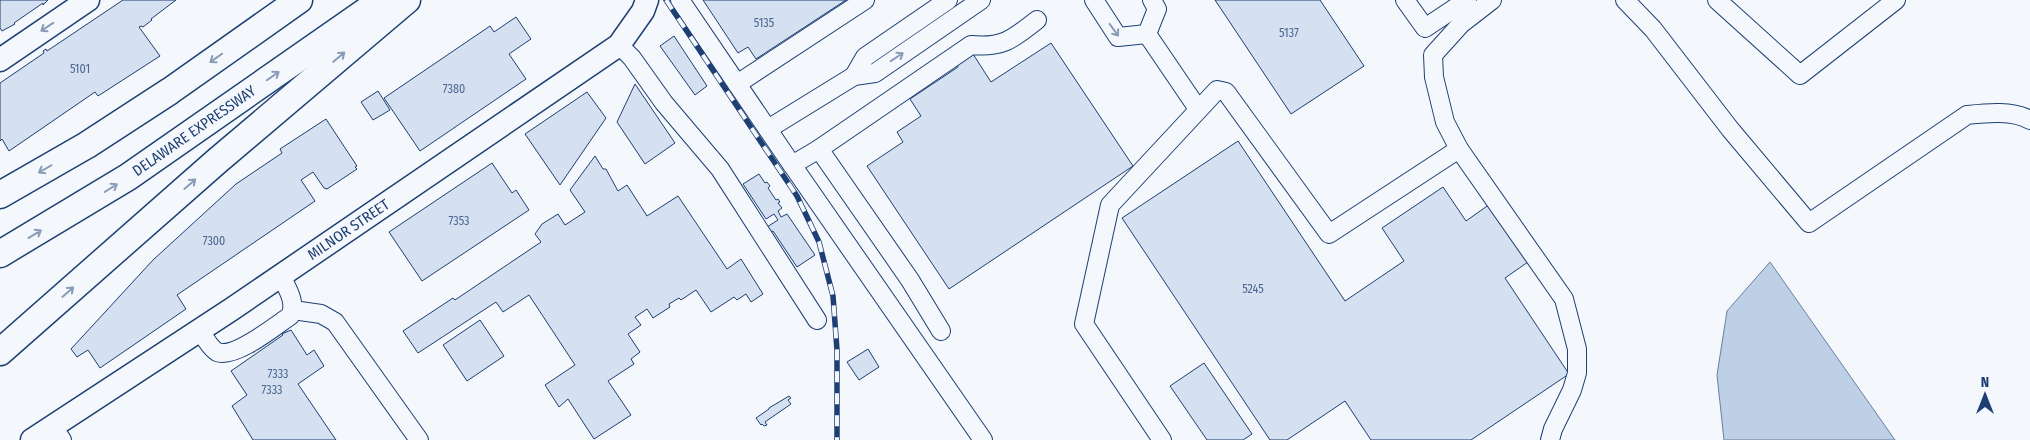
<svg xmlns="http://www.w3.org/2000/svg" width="2030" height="440" font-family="'Fira Sans Condensed',sans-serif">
	<rect width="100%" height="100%" fill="#f4f7fb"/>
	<polygon fill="#bed0e5" stroke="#687fa3" points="1770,262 1895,440 1724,440 1717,375 1727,311"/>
	<g fill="#d5e0f0" stroke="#1d3f73">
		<polygon points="0,0 48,0 43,5 43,3 14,23 15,24 2,31 0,28"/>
		<polygon points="123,0 176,0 151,19 152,20 143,27 141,26 139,27 160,56 98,96 95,92 9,151 2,139 0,141 0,83 44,53 43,51 46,49 47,51"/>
		<polygon points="703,0 846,0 756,59 748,47 738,53"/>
		<polygon points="1215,0 1320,0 1364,66 1291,114"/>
		<polygon points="516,17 531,39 509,54 526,79 420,151 384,98 490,26 494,32"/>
		<polygon points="674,36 707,86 695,95 660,46"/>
		<polygon points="1051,43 1133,166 949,289 867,166 903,142 897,132 921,116 910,99 958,67 957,64 973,54 991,82"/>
		<polygon points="635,84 675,143 645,164 617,122"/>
		<polygon points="378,91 390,110 373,120 361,102"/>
		<polygon points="587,92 606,118 560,185 525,134"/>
		<polygon points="326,119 357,166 355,167 357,169 327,189 324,188 313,172 301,180 315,201 177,295 186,309 100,368 88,350 77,357 71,349 153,260 236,184 282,153 280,149"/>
		<polygon points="1238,141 1345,301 1404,261 1382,228 1443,187 1466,221 1490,204 1528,262 1505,278 1569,374 1471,440 1371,440 1345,401 1287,440 1270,440 1122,218"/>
		<polygon points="595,156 603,169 606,169 618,191 627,185 647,216 678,196 727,269 741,259 763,294 751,302 746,294 737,300 734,297 711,312 696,290 681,300 679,298 669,304 670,307 653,318 647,309 635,317 641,325 628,334 640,352 631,359 634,364 608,381 631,415 594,439 568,399 559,407 545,385 575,365 529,295 503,312 496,302 418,353 403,331 453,298 455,300 541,242 535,234 542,224 558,214 565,225 585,212 570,190"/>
		<polygon points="492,163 512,193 516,190 529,210 422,281 389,232"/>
		<polygon points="759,174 765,183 767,182 770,186 768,188 776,200 778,199 780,202 778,203 782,208 778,211 781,217 787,214 815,255 797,267 773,231 771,232 767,227 778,220 774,214 766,219 743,184"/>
		<polygon points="480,320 504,356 467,381 443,345"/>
		<polygon points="291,330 307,355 314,350 324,366 298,384 336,440 253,440 232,406 247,395 231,371 283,335 282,334"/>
		<polygon points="868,349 879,367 859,380 847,362"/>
		<polygon points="1204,363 1252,434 1243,440 1207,440 1170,386"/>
		<polygon points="789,396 791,398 788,400 791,404 765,422 767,425 764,426 762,424 761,425 756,418 769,409 769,408"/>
	</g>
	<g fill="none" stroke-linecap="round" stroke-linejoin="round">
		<g stroke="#1d3f73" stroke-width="20">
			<g id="minor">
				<polyline points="680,0 788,159 983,440"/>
				<polyline points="1094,0 1118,37 1147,34"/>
				<polyline points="1405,0 1425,28 1467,0"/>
				<path d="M1625,0L1653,29L1730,129L1809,223L1967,115C1986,113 2013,110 2030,120"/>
				<polyline points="1717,0 1800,75 1896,0"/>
				<polyline points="1147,34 1198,109"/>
				<polyline points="1147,34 1157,9 1152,0"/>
				<polyline points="619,45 632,58 664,103 720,169 817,320"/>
				<polyline points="854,76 865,57 948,0"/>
				<polyline points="737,84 865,0"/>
				<polyline points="768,129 854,76 875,73 981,0"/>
				<path d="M819,149L971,45C1003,48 1013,39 1037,20"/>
				<polyline points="1459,149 1445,122 1434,77 1433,55 1461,24 1492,0"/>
				<polyline points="792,165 819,149 910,280 941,331"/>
				<polyline points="293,310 321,314 335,322 419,440"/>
				<path d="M200,330C204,337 210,348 217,352C235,359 275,326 290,316C297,303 287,288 281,276"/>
				<polyline points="53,427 62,440"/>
				<polyline points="1162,440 1084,324 1110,205 1217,90 1226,92 1329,234 1459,149 1564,299 1577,349 1577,373 1572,390 1553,429 1550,440"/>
			</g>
		</g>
		<g stroke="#1d3f73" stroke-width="25">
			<g id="major">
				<polyline points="0,60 88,0"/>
				<path id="s1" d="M32,440L232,309L619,45L643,11L647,0"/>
			</g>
		</g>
		<g stroke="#1d3f73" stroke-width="29">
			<g id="highway">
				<polyline points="0,195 87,145 170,91 299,0"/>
				<path id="s2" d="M0,254L128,177L382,0"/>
				<polyline points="0,352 217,161 407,0"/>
			</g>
		</g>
		<use href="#minor" stroke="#f4f7fb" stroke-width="18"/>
		<use href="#major" stroke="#f4f7fb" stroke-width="22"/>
		<use href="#highway" stroke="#f4f7fb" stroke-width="26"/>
		<g stroke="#1d3f73" stroke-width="5.5">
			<polyline id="rail" points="666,0 797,196 819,242 833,296 837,350 837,440"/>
		</g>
		<use href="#rail" stroke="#f4f7fb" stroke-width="4" stroke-dasharray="11" stroke-linecap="butt"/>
	</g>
	<defs><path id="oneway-shaft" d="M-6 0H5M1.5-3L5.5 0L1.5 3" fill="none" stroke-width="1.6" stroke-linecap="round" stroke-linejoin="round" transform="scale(1.25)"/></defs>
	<g stroke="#889bb7">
		<use href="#oneway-shaft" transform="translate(47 27) rotate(146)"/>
		<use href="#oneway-shaft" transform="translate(1114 30) rotate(54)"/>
		<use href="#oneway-shaft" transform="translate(339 57) rotate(-40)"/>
		<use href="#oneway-shaft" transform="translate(897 57) rotate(-34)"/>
		<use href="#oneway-shaft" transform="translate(216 58) rotate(145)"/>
		<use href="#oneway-shaft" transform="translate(273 76) rotate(-35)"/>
		<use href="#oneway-shaft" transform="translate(45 169) rotate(150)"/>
		<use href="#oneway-shaft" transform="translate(190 184) rotate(-41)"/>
		<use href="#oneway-shaft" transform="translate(111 188) rotate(-32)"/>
		<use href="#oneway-shaft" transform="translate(35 234) rotate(-31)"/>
		<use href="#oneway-shaft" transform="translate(68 292) rotate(-41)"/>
	</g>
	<g text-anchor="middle" stroke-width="4" stroke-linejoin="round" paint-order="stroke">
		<g font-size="12" fill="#4b6792">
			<text x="764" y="27">5135</text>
			<text x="1289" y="37">5137</text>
			<text x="80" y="73">5101</text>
			<text x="454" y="93">7380</text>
			<text x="459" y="225">7353</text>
			<text x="214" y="245">7300</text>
			<text x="1253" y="293">5245</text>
			<text x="278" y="378">7333</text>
			<text x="272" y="394">7333</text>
		</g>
		<g font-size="15" fill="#1d3f73" stroke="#f4f7fb">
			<text dy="5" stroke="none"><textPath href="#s2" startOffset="230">DELAWARE EXPRESSWAY</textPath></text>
			<text dy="5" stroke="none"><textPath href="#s1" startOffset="380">MILNOR STREET</textPath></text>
		</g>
	</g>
	<g transform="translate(1985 395)" stroke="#f4f7fb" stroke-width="4" paint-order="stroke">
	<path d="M0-4L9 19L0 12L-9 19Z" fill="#1d3f73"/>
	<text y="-8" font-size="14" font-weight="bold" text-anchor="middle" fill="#1d3f73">N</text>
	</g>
</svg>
